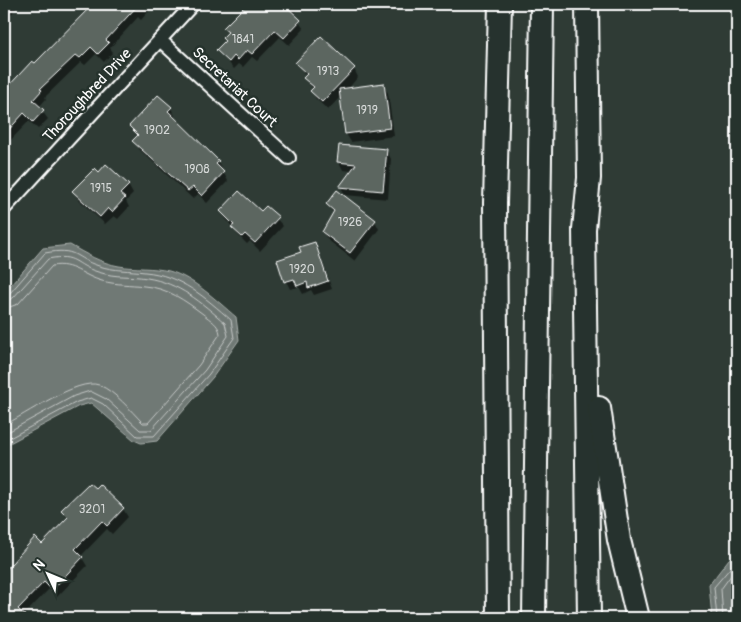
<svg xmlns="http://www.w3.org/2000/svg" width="741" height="622" font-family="Pangolin,sans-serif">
	<rect width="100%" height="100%" fill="#2f3b35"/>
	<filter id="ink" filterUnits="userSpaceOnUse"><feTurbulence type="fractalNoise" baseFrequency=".02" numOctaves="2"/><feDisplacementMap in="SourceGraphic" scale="10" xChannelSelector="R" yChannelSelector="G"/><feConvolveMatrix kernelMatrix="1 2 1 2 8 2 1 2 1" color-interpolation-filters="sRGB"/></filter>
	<g filter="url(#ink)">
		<g fill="#707975" stroke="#a9afac">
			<path d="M70,245C86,254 101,263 119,266C136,269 152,267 169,271C194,278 217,301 236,317L239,340L213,377L157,441L141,443L134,440L91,403L79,406L4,446V293L43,248Z"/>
			<polygon points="737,554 737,618 712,618 709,585 729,559"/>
		</g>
		<g fill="#0007">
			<polygon points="4,4 20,4 4,22"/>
			<polygon points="91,4 155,4 141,20 138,17 110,48 113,52 104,62 96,54 85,65 81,62 45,97 46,99 39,107 48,119 38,129 29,121 6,145 9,150 4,155 4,111 11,104 4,92 32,62 35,65 92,6"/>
			<polygon points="249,4 303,4 293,14 304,29 289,45 280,37 257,61 252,57 243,67 239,64 234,69 218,50 226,42 228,34 225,29"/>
			<polygon points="297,63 354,69 358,77 347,90 383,85 388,93 394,136 351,142 346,134 341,96 328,110 316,99 312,91 313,89 305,78 306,76"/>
			<polygon points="171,108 175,116 173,118 218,162 228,181 207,203 198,194 193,199 139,149 134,141 138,137 131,126"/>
			<polygon points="387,151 391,159 388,199 345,195 341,187 353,171 343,170 339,162"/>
			<polygon points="99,174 128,185 133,194 126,201 129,207 118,219 114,216 105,224 78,199 74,191"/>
			<polygon points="327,204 375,221 379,229 355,261 328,240 323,232 334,214"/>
			<polygon points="266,207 283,226 260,251 250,241 247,244 238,235 221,212 261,213"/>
			<polygon points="315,243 332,289 314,295 311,290 303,294 299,287 290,289 286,281 303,253"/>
			<polygon points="99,486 123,509 128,517 112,534 107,529 81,556 87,566 57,597 49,589 23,616 26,618 4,618 4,574 20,558 42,546 68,519 62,510"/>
		</g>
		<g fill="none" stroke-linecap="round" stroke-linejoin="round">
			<g stroke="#c6c9c8" stroke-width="1">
				<path d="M4,295L10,293L45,253C78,247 73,258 99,266C115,271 129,270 145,272C180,275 206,298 231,320L234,338L209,374L154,436H137L103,404L91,398L77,402L4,441"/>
				<path d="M4,302L13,298L48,259C77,253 74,265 98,272C117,278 129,275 147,278C179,283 201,302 225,323L228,336L205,370L151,430H140L106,399L90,391L74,396L4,434"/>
				<path d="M4,309L18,304L52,266C72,262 83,276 102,281C117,285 130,284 144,286C168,288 184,300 203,314C210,320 219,324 220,334L199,365L148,423H143C130,410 116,392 99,385C78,377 24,416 4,425"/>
				<polyline points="717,618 714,587 737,560"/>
				<polyline points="723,618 721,589 737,567"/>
			</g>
		</g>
		<g fill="#5b6661" stroke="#fff">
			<polygon points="93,4 139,4 106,40 109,43 98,54 91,47 80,58 76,55 40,89 42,90 33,100 44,110 33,122 24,113 4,135 4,91 32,61 35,63"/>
			<polygon points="247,4 284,4 301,20 284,38 275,30 252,54 247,50 238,60 234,56 229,62 216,50 225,41 222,38 228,32 223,28"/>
			<polygon points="321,36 355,68 322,102 310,91 314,87 303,78 307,74 295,63"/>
			<polygon points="384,83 390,128 345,134 339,89"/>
			<polygon points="158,95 172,107 168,111 219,161 216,164 224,172 202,196 193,187 188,191 132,141 138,135 129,126"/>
			<polygon points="339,145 387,149 383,191 339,187 356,164 337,162"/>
			<polygon points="106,164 129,185 120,194 125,198 112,212 108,208 100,217 72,191 95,168 99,172"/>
			<polygon points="337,190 376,220 350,253 322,232 334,211 326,204"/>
			<polygon points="239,191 261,211 266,206 279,217 255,243 245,234 242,237 231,227 234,225 220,211"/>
			<polygon points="315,242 328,281 308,288 307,282 297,286 294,279 284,282 277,260 301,252 299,247"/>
			<polygon points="89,483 95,488 99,484 124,508 107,526 102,521 75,549 83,557 52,590 44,582 18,609 28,618 4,618 4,572 35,537 42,544 68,517 61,510"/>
		</g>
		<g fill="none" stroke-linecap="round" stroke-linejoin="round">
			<g stroke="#fff" stroke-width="16">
				<g id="street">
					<polyline points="160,40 289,158"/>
					<polyline points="4,209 193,4"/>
				</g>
			</g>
			<g stroke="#fff" stroke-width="26">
				<g id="highway">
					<polyline points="587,4 589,178 584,229 589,618"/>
					<polyline points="599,408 619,540 638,618"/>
					<polyline points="498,618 495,203 500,4"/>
					<polyline points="534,618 542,4"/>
				</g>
			</g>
			<use href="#street" stroke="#26332d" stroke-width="12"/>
			<use href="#highway" stroke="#26332d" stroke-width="22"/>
		</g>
	</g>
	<g text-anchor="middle" stroke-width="5" stroke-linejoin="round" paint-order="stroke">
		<g font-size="12" fill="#d6d9d8">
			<text x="243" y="43">1841</text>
			<text x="328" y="75">1913</text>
			<text x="367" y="114">1919</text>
			<text x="157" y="134">1902</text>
			<text x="197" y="173">1908</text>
			<text x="101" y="192">1915</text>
			<text x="350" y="226">1926</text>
			<text x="302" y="273">1920</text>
			<text x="92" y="513">3201</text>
		</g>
		<g font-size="15" fill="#fff" stroke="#26332d">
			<text transform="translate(235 87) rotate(43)" y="5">Secretariat Court</text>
			<text transform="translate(87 95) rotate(-47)" y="5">Thoroughbred Drive</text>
		</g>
	</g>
	<rect width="741" height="622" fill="none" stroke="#26332d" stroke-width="20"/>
	<rect x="10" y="10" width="721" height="602" fill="none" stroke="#fff" stroke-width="2" filter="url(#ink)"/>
	<g transform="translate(48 574) rotate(314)" stroke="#26332d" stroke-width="4" paint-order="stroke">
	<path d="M0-4L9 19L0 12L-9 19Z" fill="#ffffff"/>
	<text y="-8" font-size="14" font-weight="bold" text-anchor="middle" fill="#ffffff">N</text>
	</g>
</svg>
